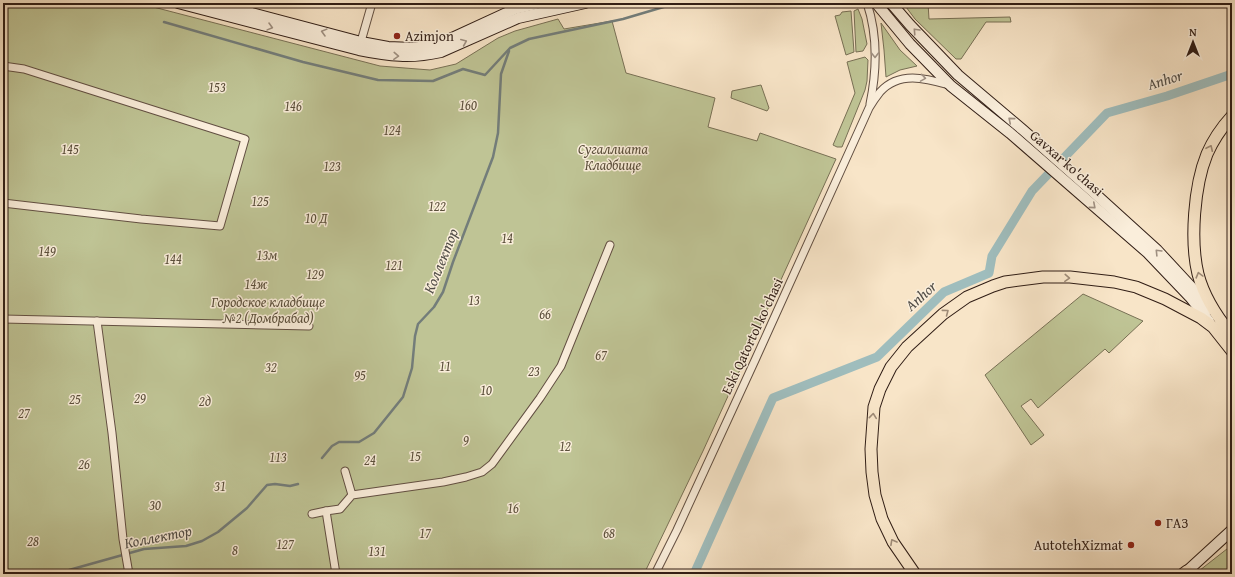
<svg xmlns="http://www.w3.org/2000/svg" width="1235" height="577" font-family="'Gentium Book Plus',serif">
	<rect width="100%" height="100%" fill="#f8e5c8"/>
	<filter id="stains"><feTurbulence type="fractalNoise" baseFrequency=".005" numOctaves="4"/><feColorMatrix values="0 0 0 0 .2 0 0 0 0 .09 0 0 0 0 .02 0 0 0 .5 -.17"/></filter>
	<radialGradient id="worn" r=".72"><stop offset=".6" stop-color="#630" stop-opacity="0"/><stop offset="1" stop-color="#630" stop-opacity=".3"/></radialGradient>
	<g fill="#bfc495" stroke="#787055">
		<polygon points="3,3 138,3 380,66 430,70 456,64 498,38 515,31 558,19 564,29 612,21 626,73 715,98 708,127 757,141 760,133 836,159 703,451 644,574 3,574"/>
		<polygon points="903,3 928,3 929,19 1010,17 1011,22 986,22 961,59 956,59 915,19"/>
		<polygon points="858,9 862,19 867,44 863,51 856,52 854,11"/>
		<polygon points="851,11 854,52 846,55 835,16 840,15 842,12"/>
		<polygon points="881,23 900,50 917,66 900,70 886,77 884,50"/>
		<polygon points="865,57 868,60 867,81 865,90 842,147 837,147 833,145 855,93 847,62"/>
		<polygon points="761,85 769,108 767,111 731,98 732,91"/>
		<polygon points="1083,294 1143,321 1109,353 1105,349 1038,408 1031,399 1021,406 1044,435 1031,445 985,375"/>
		<polygon points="1232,545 1232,565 1221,574 1195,574"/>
	</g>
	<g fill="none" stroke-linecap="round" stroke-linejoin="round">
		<g stroke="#737d7a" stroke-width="2.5">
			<polyline points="164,22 303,62 378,80 433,81 463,69 485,75 510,48 529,39 623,19 677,3"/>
			<polyline points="322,458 332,446 339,442 359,442 374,433 403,397 412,368 415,336 418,324 434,307 443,292 453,262 493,157 498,133 501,74 509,51"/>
			<polyline points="3,570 9,572 43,572 69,570 144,549 186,546 202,541 218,532 247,508 267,485 275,484 290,486 298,484"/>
		</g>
		<polyline stroke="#9fbdbd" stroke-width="9" points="694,574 773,398 877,357 944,292 989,273 992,256 1032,191 1107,113 1167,96 1232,74"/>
		<g stroke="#624f42" stroke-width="9">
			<g id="street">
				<path d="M867,3C878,36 877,70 870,104"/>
				<polyline points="247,16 251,3"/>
				<polyline points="360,45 372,3"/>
				<polyline points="3,66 24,69 245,139 220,226 141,219 3,203"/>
				<polyline points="3,319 309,326"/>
				<polyline points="97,321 112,433 123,539 129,574"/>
				<polyline points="345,471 352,495"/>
				<polyline points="312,514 326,511"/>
				<polyline points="336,574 326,511 340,509 352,495 443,482 466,477 482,472 492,464 540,398 561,366 610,245"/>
				<path d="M655,574L677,530L756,358L869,108C872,103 876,97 880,92C899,71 925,78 949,85"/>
			</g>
		</g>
		<g stroke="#301d15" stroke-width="12">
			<g id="secondary">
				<path d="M178,3L359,50C389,56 410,59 441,52L518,18L585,3"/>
				<polyline points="214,3 361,42 388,47 413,48 439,44 515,9 541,3"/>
				<polyline points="876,3 910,44 951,86 1010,133 1148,253 1190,297 1209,321"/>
				<polyline points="891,3 910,25 958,75 1023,130 1092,191 1157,250 1195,291 1210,309"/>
				<polyline points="1184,574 1232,530"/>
			</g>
		</g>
		<g stroke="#301d15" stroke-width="13">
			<g id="primary">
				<path d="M1232,116C1222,127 1213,140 1207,154C1194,186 1190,241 1198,274C1204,297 1217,317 1232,335"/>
				<polyline points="915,574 893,542 882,519 875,495 872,472 871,449 874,407 880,389 891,367 907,347 943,314 967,297 993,286 1005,282 1043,277 1070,277 1114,282 1136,287 1165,299 1201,318 1213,327 1232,351"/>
				<polyline points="1183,574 1187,571"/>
			</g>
		</g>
		<use href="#street" stroke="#faeedb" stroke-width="7"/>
		<use href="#secondary" stroke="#faeedb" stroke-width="10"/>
		<use href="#primary" stroke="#f8e5c8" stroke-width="11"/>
	</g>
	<defs><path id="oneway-chevron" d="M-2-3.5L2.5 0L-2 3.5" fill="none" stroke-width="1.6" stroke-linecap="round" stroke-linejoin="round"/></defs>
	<g stroke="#9f9082">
		<use href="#oneway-chevron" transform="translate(270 27) rotate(15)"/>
		<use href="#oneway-chevron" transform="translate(916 31) rotate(-133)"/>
		<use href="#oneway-chevron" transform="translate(324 32) rotate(-165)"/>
		<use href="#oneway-chevron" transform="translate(464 42) rotate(-23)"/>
		<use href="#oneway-chevron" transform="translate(875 55) rotate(89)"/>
		<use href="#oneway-chevron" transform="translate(396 56) rotate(3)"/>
		<use href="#oneway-chevron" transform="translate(923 78) rotate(9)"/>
		<use href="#oneway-chevron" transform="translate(1011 120) rotate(-140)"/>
		<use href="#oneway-chevron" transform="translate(1093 206) rotate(41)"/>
		<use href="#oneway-chevron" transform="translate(1158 252) rotate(-134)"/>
	</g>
	<g stroke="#9e8b77">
		<use href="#oneway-chevron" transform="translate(1210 148) rotate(-65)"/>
		<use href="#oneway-chevron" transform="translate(1199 275) rotate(-105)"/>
		<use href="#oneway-chevron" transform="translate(1067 278) rotate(3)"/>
		<use href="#oneway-chevron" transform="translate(946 312) rotate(-37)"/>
		<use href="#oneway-chevron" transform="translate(873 416) rotate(-84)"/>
		<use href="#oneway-chevron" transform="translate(893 542) rotate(-119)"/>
	</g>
	<g fill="#8f2418" stroke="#faeedb" stroke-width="1.5">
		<circle cx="397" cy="36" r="4"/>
		<circle cx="1158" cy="523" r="4"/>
		<circle cx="1131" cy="545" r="4"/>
	</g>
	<g text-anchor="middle" stroke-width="3" stroke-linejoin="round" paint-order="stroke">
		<g font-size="14" fill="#301d15" stroke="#faeedb" text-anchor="start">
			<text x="405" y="41">Azimjon</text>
			<text x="1166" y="528">ГАЗ</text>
			<text x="1123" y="550" text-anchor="end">AutotehXizmat</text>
		</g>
		<g font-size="14" font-style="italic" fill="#5b4f3b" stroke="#faeedb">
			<text x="217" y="92">153</text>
			<text x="468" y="110">160</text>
			<text x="293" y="111">146</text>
			<text x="392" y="135">124</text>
			<text x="70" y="154">145</text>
			<text x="613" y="154">Сугаллиата<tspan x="613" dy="16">Кладбище</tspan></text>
			<text x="332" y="171">123</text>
			<text x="260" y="206">125</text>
			<text x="437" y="211">122</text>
			<text x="316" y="223">10 Д</text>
			<text x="507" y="243">14</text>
			<text x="47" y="256">149</text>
			<text x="267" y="260">13м</text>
			<text x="173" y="264">144</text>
			<text x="394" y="270">121</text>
			<text x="315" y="279">129</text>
			<text x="256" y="289">14ж</text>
			<text x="474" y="305">13</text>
			<text x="268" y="307">Городское кладбище<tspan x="268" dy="16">№2 (Домбрабад)</tspan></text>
			<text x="545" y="319">66</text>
			<text x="601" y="360">67</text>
			<text x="445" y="371">11</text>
			<text x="271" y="372">32</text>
			<text x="534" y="376">23</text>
			<text x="360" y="380">95</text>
			<text x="486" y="395">10</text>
			<text x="140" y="403">29</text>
			<text x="75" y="404">25</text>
			<text x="205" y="406">2д</text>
			<text x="24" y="418">27</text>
			<text x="466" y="445">9</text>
			<text x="565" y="451">12</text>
			<text x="415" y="461">15</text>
			<text x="278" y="462">113</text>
			<text x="370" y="465">24</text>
			<text x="84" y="469">26</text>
			<text x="220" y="491">31</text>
			<text x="155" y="510">30</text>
			<text x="513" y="513">16</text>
			<text x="425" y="538">17</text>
			<text x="609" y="538">68</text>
			<text x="33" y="546">28</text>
			<text x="285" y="549">127</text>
			<text x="235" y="555">8</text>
			<text x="377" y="556">131</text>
		</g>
		<g font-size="14" fill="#301d15" stroke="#faeedb">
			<text transform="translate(1067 163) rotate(41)" y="5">Gavxar ko'chasi</text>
			<text transform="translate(752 336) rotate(-65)" y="5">Eski Qatortol ko'chasi</text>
		</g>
		<g font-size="15" font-style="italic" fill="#514d47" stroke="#faeedb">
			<text transform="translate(1165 80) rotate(-17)" y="5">Anhor</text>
			<text transform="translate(441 261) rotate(-68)" y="5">Коллектор</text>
			<text transform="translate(921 296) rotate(-42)" y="5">Anhor</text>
			<text transform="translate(158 537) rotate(-11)" y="5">Коллектор</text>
		</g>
	</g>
	<rect width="1235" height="577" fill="none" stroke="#f8e5c8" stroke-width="16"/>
	<rect x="4" y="4" width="1227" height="569" fill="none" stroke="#301d15" stroke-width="2"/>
	<rect x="8" y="8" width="1219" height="561" fill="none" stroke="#301d15"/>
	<g transform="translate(1193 42)" stroke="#faeedb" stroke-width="3" paint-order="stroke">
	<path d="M0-3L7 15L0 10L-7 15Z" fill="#301d15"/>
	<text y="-6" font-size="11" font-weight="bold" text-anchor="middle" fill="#301d15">N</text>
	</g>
	<rect width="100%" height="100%" filter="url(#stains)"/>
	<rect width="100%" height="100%" fill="url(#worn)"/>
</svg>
